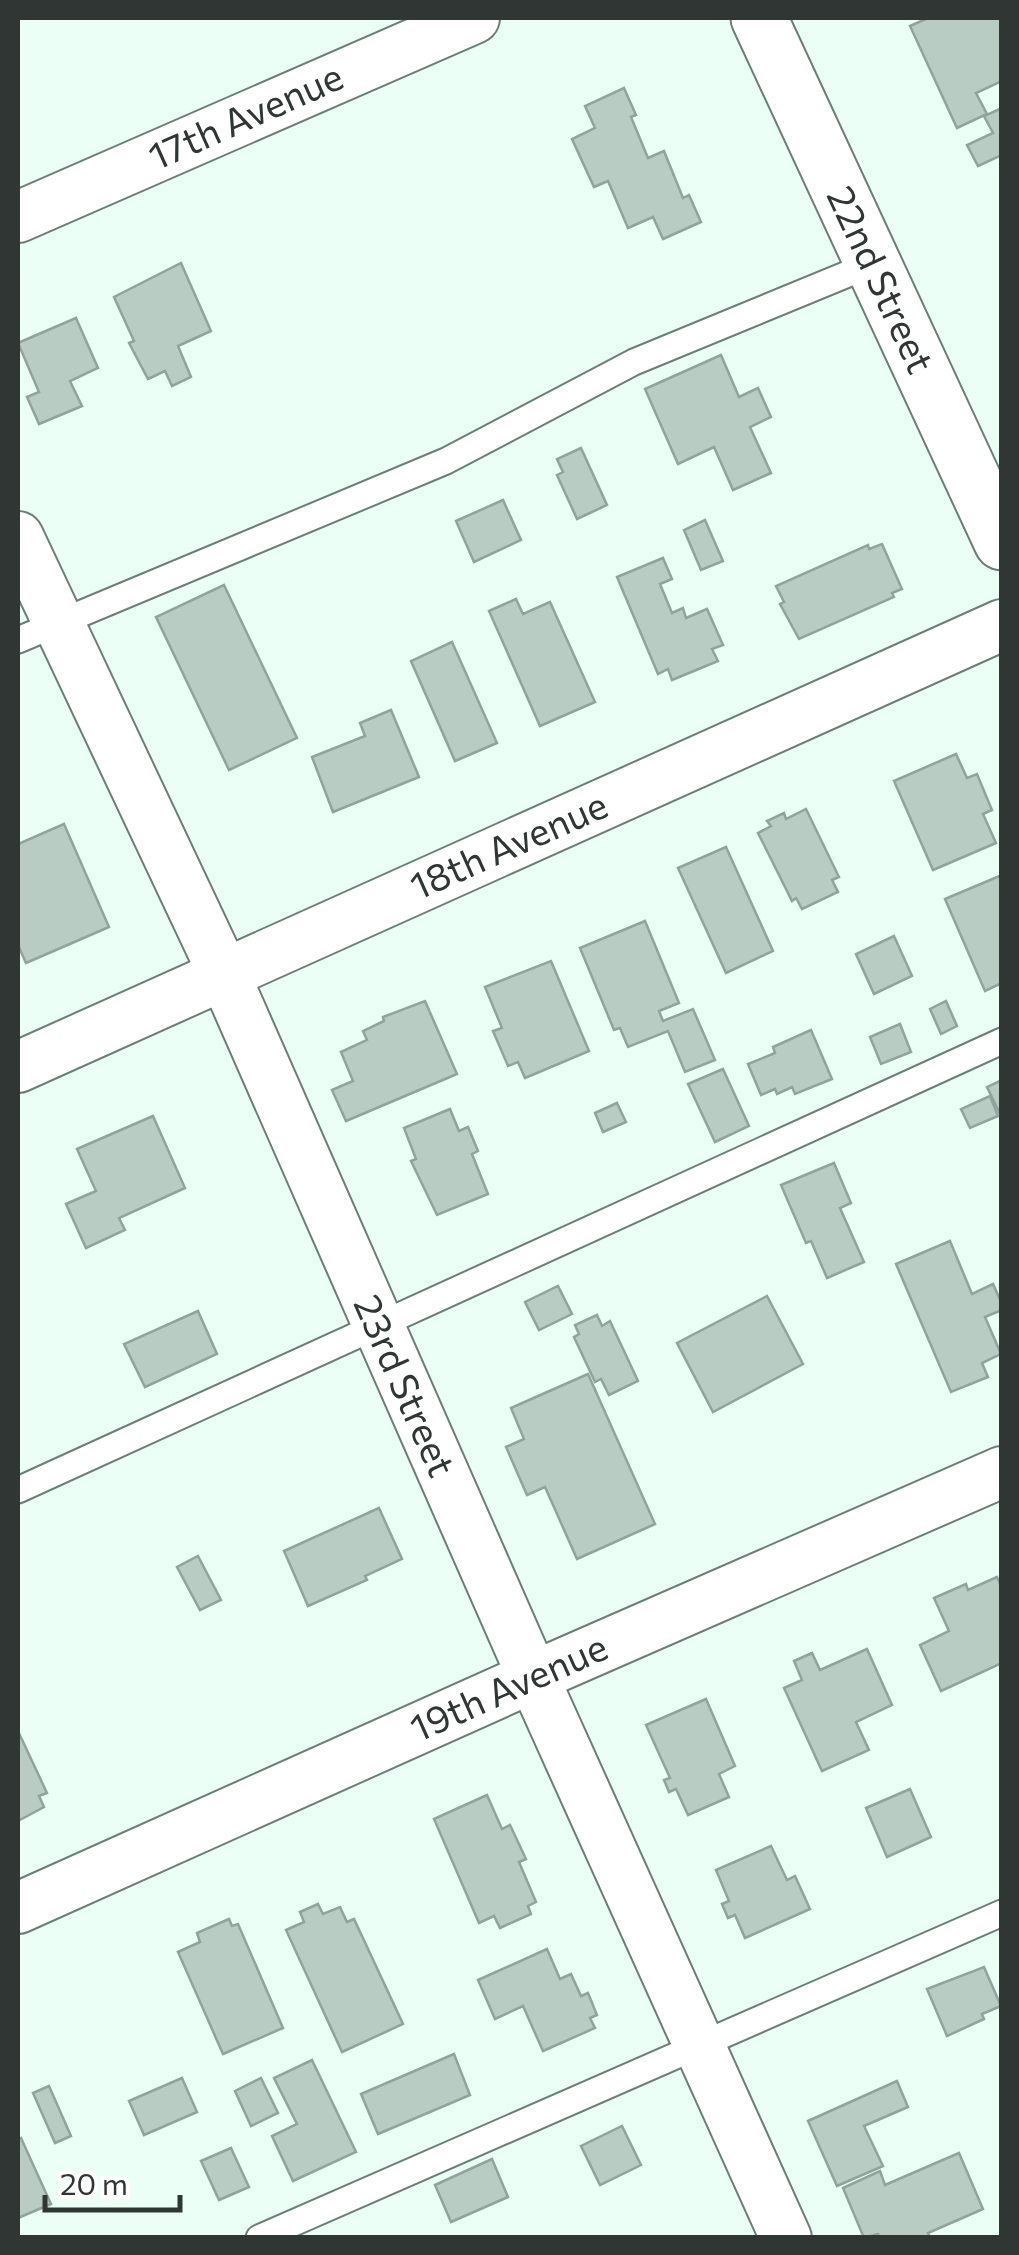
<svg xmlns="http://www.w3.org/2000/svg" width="1019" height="2255" font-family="Commissioner,sans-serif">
	<rect width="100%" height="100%" fill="#ebfff7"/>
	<g fill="#b8ccc4" stroke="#91a39c" stroke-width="2.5">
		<polygon points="928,18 1002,18 1002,81 976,93 987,114 957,128 910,26"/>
		<polygon points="624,88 636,115 631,117 648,158 664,151 683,198 689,195 701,222 663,239 653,217 628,228 608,181 594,187 572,139 595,128 585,106"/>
		<polygon points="1002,108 1002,155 978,166 967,145 993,133 984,116"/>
		<polygon points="181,263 211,331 178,346 191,377 172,386 165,371 148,379 129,343 134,341 114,297"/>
		<polygon points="76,318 98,368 70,381 82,406 39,424 27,397 39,392 18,343"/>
		<polygon points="721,355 739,397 758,388 771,417 750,427 771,473 733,490 714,447 678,464 645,389"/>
		<polygon points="581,448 607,505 577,519 557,475 563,472 557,459"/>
		<polygon points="503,500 521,540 474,562 456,521"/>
		<polygon points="705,520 723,561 701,570 684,530"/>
		<polygon points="882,544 902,589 892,593 894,597 799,639 780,604 784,602 776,586 868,545 869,549"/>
		<polygon points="663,558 672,579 660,584 672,613 683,608 686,618 707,609 723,645 712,649 718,661 672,680 668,669 658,674 617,577"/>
		<polygon points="224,585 297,738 229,770 156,617"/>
		<polygon points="516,599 523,614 550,602 595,702 540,726 489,611"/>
		<polygon points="452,642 497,743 455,761 411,661"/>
		<polygon points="391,710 419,777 333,812 312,757 365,736 360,723"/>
		<polygon points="956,754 967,778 977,774 992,810 983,814 996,843 933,870 894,781"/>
		<polygon points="806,809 839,877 832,880 838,892 802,909 796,898 792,901 758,833 771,826 767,821 784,813 786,819"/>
		<polygon points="64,824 109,927 26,963 18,945 18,844"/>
		<polygon points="726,847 773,951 726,973 678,868"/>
		<polygon points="1002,875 1002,983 985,991 945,899"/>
		<polygon points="645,921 679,1003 659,1011 663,1021 693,1009 715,1060 685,1072 668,1031 628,1047 620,1028 614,1030 580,948"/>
		<polygon points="894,936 912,976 874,994 856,954"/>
		<polygon points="551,961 589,1051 525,1078 518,1062 508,1066 493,1031 502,1028 485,987"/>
		<polygon points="425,1001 457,1074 346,1121 332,1090 353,1081 341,1052 367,1040 363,1031 384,1021 383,1017"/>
		<polygon points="946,1001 957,1026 941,1034 930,1009"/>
		<polygon points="900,1024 911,1052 881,1064 870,1037"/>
		<polygon points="811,1030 832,1079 795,1094 792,1087 777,1094 775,1089 761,1095 748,1064 775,1053 773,1047"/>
		<polygon points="723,1069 749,1126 715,1142 688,1084"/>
		<polygon points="1002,1080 1002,1118 987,1087"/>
		<polygon points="990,1096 998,1116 970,1128 961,1109"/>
		<polygon points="617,1103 626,1122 603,1132 595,1113"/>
		<polygon points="450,1109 459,1131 468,1127 478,1151 472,1154 488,1194 437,1215 411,1161 416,1159 404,1128"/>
		<polygon points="153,1116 185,1188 119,1218 125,1230 86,1248 66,1204 96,1191 77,1149"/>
		<polygon points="834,1163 851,1203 840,1208 864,1262 827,1278 811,1241 806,1243 781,1185"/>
		<polygon points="950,1241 972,1294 993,1284 1002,1304 1002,1310 985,1317 1001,1354 982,1363 988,1377 951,1392 896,1264"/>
		<polygon points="558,1286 572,1314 539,1330 525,1302"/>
		<polygon points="767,1296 803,1364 713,1412 677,1343"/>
		<polygon points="198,1311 217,1354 145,1387 124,1344"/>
		<polygon points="597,1315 602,1326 610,1321 638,1381 609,1395 601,1379 595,1382 574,1337 579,1334 575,1325"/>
		<polygon points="588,1374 655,1524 577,1559 545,1487 527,1495 506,1447 524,1439 511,1408"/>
		<polygon points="379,1508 402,1559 365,1576 367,1580 308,1606 284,1551"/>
		<polygon points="198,1556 221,1600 200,1610 177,1567"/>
		<polygon points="997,1577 1002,1588 1002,1663 941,1691 920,1645 949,1631 934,1598 966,1584 968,1590"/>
		<polygon points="867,1649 892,1705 856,1722 869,1750 822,1771 784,1688 802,1680 794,1661 812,1653 820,1670"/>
		<polygon points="706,1699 735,1766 719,1774 729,1797 688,1815 676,1789 669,1792 664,1780 670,1778 646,1725"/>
		<polygon points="18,1731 47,1793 39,1796 44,1807 18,1821"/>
		<polygon points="910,1789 931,1837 887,1857 866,1808"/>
		<polygon points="487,1795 502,1829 510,1825 526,1859 519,1862 536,1902 528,1906 531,1914 500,1928 494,1916 479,1923 434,1819"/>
		<polygon points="771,1846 787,1880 795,1876 810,1909 745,1938 735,1915 728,1918 722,1904 729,1901 716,1870"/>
		<polygon points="318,1904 323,1914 340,1907 347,1922 354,1919 403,2024 342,2052 286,1930 304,1922 300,1912"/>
		<polygon points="229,1919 232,1926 238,1924 283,2028 223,2054 178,1952 200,1942 197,1933"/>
		<polygon points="547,1949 560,1979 571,1974 581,1996 588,1993 597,2015 590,2018 595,2028 543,2051 523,2006 495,2019 478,1980"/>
		<polygon points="984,1967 1001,2006 982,2014 984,2019 947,2036 927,1989"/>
		<polygon points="454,2054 470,2095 378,2134 361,2094"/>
		<polygon points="312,2060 356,2152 293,2181 272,2136 297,2124 274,2078"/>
		<polygon points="182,2078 197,2112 144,2135 129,2101"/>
		<polygon points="261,2078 278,2113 251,2126 235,2091"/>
		<polygon points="897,2081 908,2107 864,2126 883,2166 837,2186 808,2121"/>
		<polygon points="49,2086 71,2136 55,2143 33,2093"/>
		<polygon points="622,2126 641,2165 600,2185 581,2146"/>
		<polygon points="21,2138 51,2204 18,2218 18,2140"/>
		<polygon points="231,2148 249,2187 219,2200 201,2161"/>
		<polygon points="959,2153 983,2209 928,2233 930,2238 880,2238 878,2234 864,2238 843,2188 880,2171 885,2185"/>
		<polygon points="492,2159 508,2197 451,2222 435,2185"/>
	</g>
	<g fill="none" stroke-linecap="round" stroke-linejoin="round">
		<g stroke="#6c7e78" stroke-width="29">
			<g id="service">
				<polyline points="18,640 446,461 634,362 872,264"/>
				<polyline points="18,1490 1002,1041"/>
				<polyline points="259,2238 1002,1913"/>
			</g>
		</g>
		<g stroke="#6c7e78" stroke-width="54">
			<g id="minor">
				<polyline points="18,217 474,18"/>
				<polyline points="18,537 224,974 533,1677 786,2238"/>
				<polyline points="18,1067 1002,625"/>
				<polyline points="18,1908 533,1677 1002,1472"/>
			</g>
		</g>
		<g stroke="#6c7e78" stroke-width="59">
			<polyline id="tertiary" points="759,18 1002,542"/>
		</g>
		<use href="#service" stroke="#fff" stroke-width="25"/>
		<use href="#minor" stroke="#fff" stroke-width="50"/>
		<use href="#tertiary" stroke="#fff" stroke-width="55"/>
	</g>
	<g text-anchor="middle" stroke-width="8" stroke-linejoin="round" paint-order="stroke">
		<g font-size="38" fill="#2f3634" stroke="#fff">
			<text transform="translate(246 117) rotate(-24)" y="13">17th Avenue</text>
			<text transform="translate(880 280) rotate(65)" y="13">22nd Street</text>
			<text transform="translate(509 846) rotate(-24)" y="13">18th Avenue</text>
			<text transform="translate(404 1386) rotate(66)" y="13">23rd Street</text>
			<text transform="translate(509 1688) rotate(-24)" y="13">19th Avenue</text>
		</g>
	</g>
	<rect width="1019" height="2255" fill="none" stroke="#2f3634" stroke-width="40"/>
	<path d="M45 2195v15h135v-15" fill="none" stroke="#2f3634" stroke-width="5"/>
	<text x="60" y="2195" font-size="30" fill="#2f3634" stroke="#ffffff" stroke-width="8" paint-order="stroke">20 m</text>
</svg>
